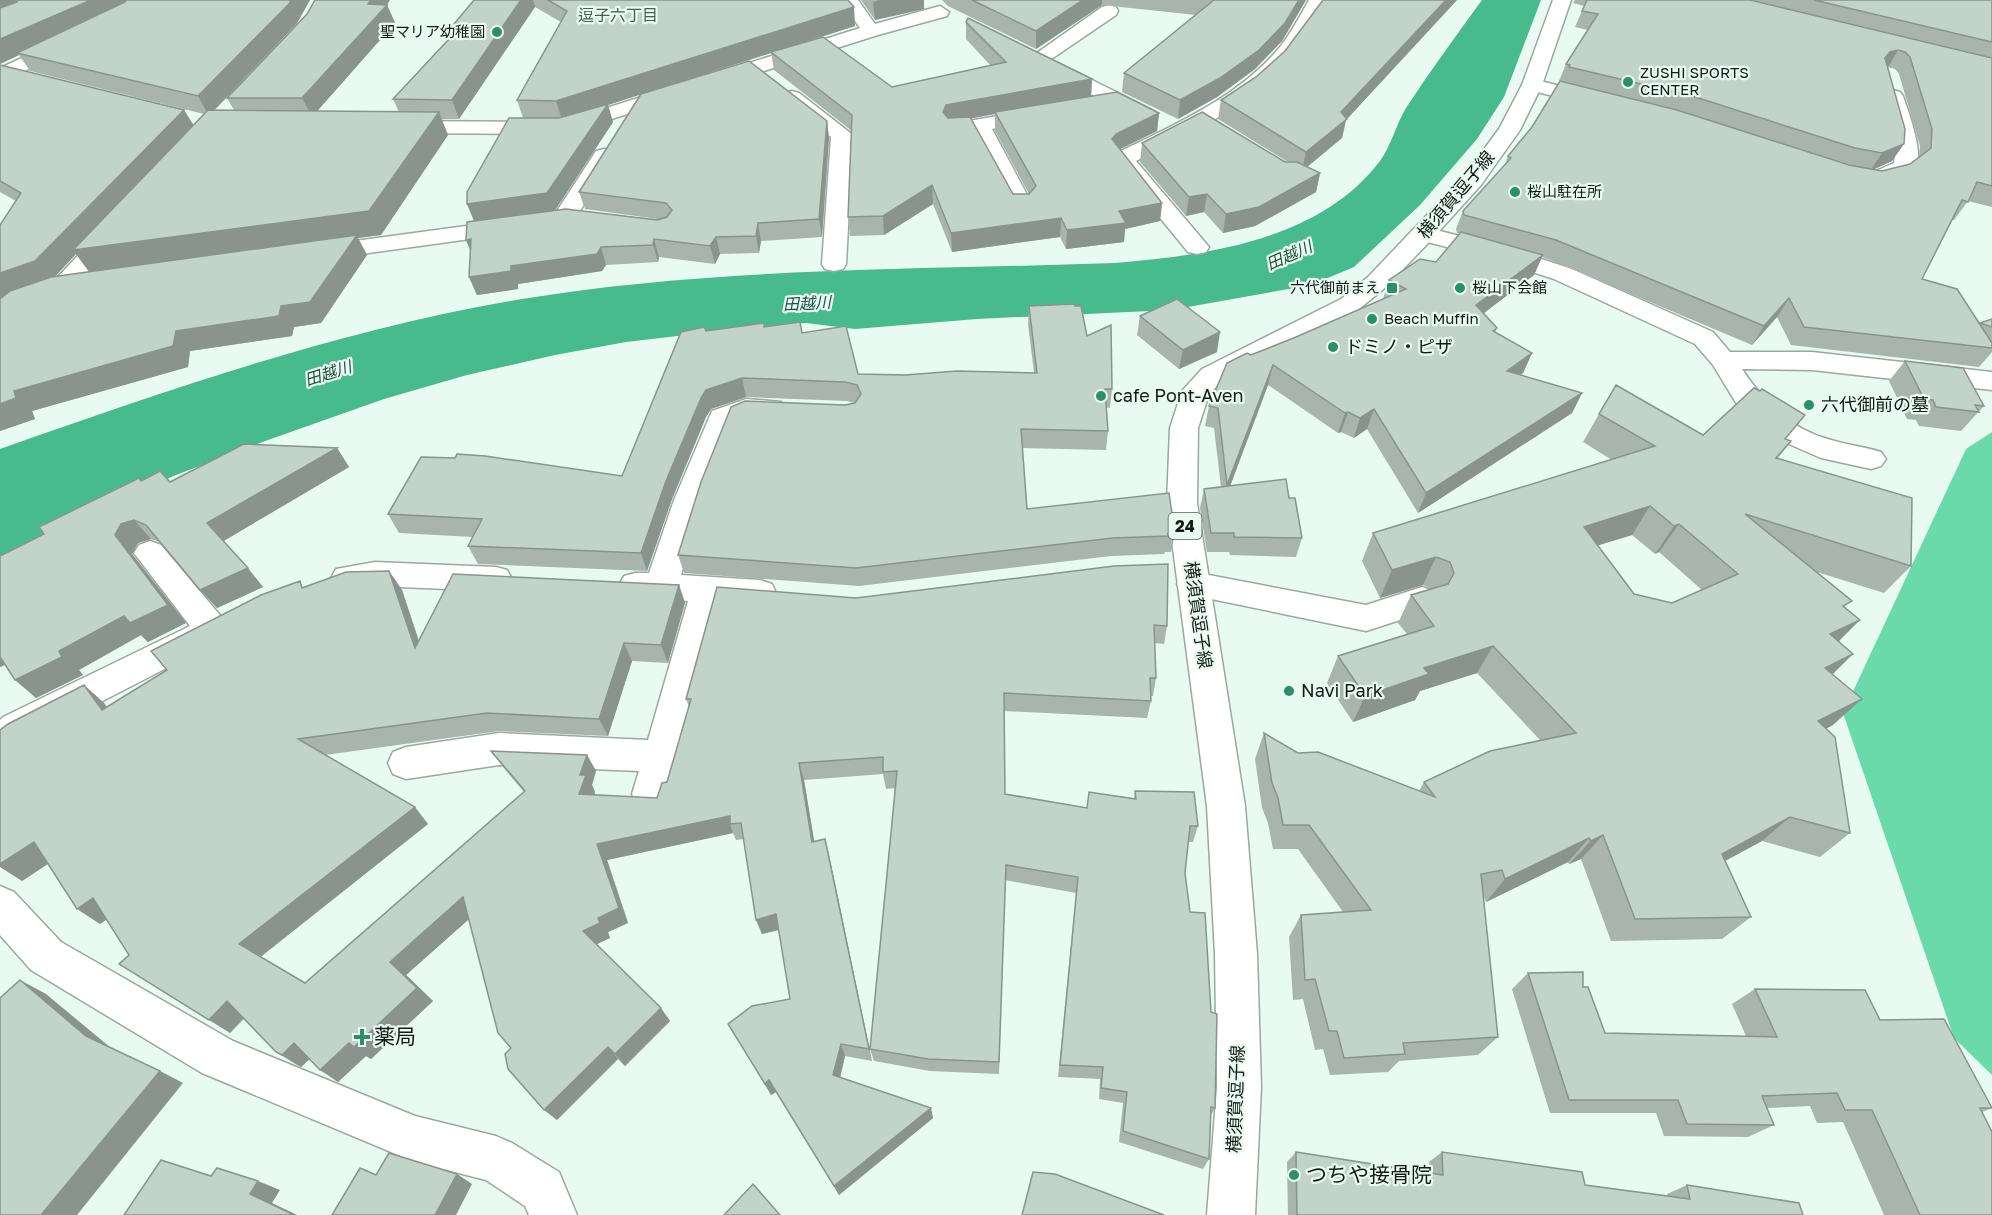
<svg xmlns="http://www.w3.org/2000/svg" width="1992" height="1215" font-family="'Golos Text','Noto Sans JP',sans-serif">
	<rect width="100%" height="100%" fill="#e8faf1"/>
	<polygon fill="#6adaab" points="1992,432 1992,1075 1954,1038 1843,713 1966,449"/>
	<path fill="#48bb8e" d="M1482,0H1541L1504,97L1477,139L1420,205L1354,267L1311,285L1171,310L977,319L855,329L806,323L746,328L626,342L555,355L467,375L384,399L268,440L176,475L80,517L0,562V449C170,389 343,329 522,299C717,267 918,270 1115,263C1207,255 1319,241 1380,161C1391,146 1396,125 1406,108C1430,71 1456,36 1482,0Z"/>
	<g fill="none" stroke-linecap="round" stroke-linejoin="round">
		<g stroke="#98a9a0" stroke-width="3">
			<g id="minor">
				<polygon points="840,0 858,0 875,24 940,6 949,12 947,16 878,35 564,134 400,133 392,132 389,127 392,122 400,121 562,122 860,28"/>
				<path d="M1309,0H1327C1316,19 1307,39 1293,56C1253,105 1191,132 1136,161L1209,247L1206,252L1197,254L1188,252L1112,159L1115,154C1173,125 1238,98 1280,47C1291,33 1300,16 1309,0Z"/>
				<polygon points="1109,5 1116,7 1118,11 1116,15 1047,62 1058,63 1152,110 1155,114 1152,118 1138,118 1044,71 1041,67 1043,64 1030,64 1027,60 1102,7"/>
				<polygon points="66,38 76,44 73,48 12,77 0,78 0,68"/>
				<polygon points="1532,79 1605,97 1608,101 1605,105 1598,107 1525,89 1522,85 1525,81"/>
				<path d="M1893,90L1900,92L1903,96C1908,111 1926,157 1914,170C1910,174 1902,177 1897,179C1883,185 1870,186 1855,183L1852,178L1855,173L1876,171L1894,163L1896,147L1883,96L1886,92Z"/>
				<polygon points="792,91 799,93 853,135 846,264 843,269 834,271 825,269 822,264 831,137 785,101 782,97 785,93"/>
				<polygon points="1038,109 1045,111 1048,115 1045,119 992,129 1033,206 1029,211 1013,211 1009,206 972,133 957,135 949,134 946,129 949,124 957,123"/>
				<polygon points="604,149 612,151 615,156 571,225 318,260 309,258 306,253 309,248 318,246 555,214 596,151"/>
				<polygon points="113,225 121,227 125,232 121,237 70,293 61,296 52,293 48,288 52,283 105,227"/>
				<path d="M1424,227L1511,249L1572,269L1713,332L1730,352H1812L1992,372V390L1812,370L1742,369C1764,402 1791,430 1831,440C1848,445 1865,447 1881,452L1886,459L1881,466L1871,469L1821,458L1773,437L1741,411L1713,365L1695,344L1554,279L1493,259L1416,239L1412,234L1416,229Z"/>
				<path d="M746,399L781,402L785,409L781,416C763,421 753,416 734,424L704,500L681,575L760,580L772,584L776,593L772,602L760,606L721,603L670,794L664,806L651,811L638,806L632,794L639,771L499,765L406,779L393,774L388,763L393,752L406,747L499,733L648,740L688,601L635,597L624,594L619,585L624,576L635,573H649L674,500L712,411Z"/>
				<polygon points="150,541 161,545 224,620 229,629 224,638 211,642 209,646 29,739 13,752 0,756 0,720 3,717 190,626 134,553 139,545"/>
				<polygon points="375,562 496,567 507,570 512,579 507,588 496,591 375,586 347,590 336,587 331,578 336,569"/>
				<polygon points="1193,572 1366,605 1422,587 1434,591 1438,600 1434,609 1366,631 1182,593 1177,584 1182,575"/>
				<polygon points="0,886 14,892 61,942 233,1041 415,1116 496,1136 512,1143 559,1172 577,1215 529,1215 525,1206 486,1180 415,1162 202,1073 31,970 0,935"/>
			</g>
		</g>
		<g stroke="#98a9a0" stroke-width="3">
			<polygon id="major" points="1553,0 1571,0 1542,85 1520,130 1481,185 1432,239 1386,287 1359,309 1222,381 1209,394 1198,428 1197,503 1245,806 1257,954 1261,1087 1255,1215 1207,1215 1217,1087 1215,954 1207,806 1167,503 1170,428 1182,391 1202,369 1341,299 1368,277 1465,175 1499,129 1522,85"/>
		</g>
		<use href="#minor" fill="#fff" fill-rule="evenodd"/>
		<use href="#major" fill="#fff" fill-rule="evenodd"/>
	</g>
	<g fill="#a7b5ae" fill-rule="evenodd">
		<path d="M0,0H310L297,23L214,110H234L227,98L387,5L395,23L317,111L399,112L393,99L457,30L454,24L474,0H848L855,26L789,47L892,87L991,66L966,39V22L1092,79L1091,97L1159,113L1157,131L1120,149L1162,203L1160,221L1125,229L1124,242L1066,249L1060,237L952,252L933,204L884,235L850,236L848,217L852,131L774,70L771,53L662,88L827,121L829,138L822,237L761,241L759,253L720,254L715,264L659,257L658,262L606,265L602,271L518,284V289L477,295L469,277L471,251L466,240L474,221L467,204L523,118L517,100L561,22L535,7L459,119H441L448,135L381,235L358,238L367,255L321,323L294,327L292,336L190,351L188,367L32,411L35,419L0,431L16,201L0,192V65L184,110L193,125L204,114L30,71L19,55L0,64ZM641,94L579,192L585,209L658,219L555,210L613,122L608,105ZM995,114V131L1029,194H1013L971,118ZM76,254L89,272L55,276Z"/>
		<polygon points="861,0 924,0 924,9 875,20"/>
		<polygon points="942,0 1306,0 1282,41 1255,69 1217,97 1178,119 1122,92 1124,73 1196,15 1102,5 1036,49 948,6"/>
		<polygon points="1323,0 1457,0 1346,120 1342,138 1307,167 1320,173 1316,192 1255,226 1223,233 1204,212 1186,216 1140,162 1142,143 1288,162 1218,119 1221,100 1256,77 1285,51"/>
		<path d="M1575,0H1992V207L1968,201L1954,220H1952L1922,279L1979,324L1992,319V352L1979,367L1791,345L1777,317L1752,345L1548,259L1542,257L1534,275L1484,313L1497,328L1495,333L1532,353L1523,373L1520,375L1582,393L1572,413L1418,513L1367,429L1354,438L1341,432L1338,433L1268,385L1230,486L1289,498L1302,538L1296,557L1230,555L1229,552H1207L1200,508L1204,489L1221,487L1214,428L1205,426L1209,406L1296,337L1383,299L1389,280L1436,262L1459,234L1457,233L1456,229L1463,211L1505,165L1508,156L1532,127L1560,81H1559L1566,64L1588,30L1575,27L1584,6L1573,3ZM1888,67L1895,69L1899,74L1920,146L1919,157L1910,164L1882,171L1872,170L1892,161Z"/>
		<polygon points="1029,306 1087,336 1112,389 1110,408 1106,407 1108,431 1106,450 1022,448 1027,509 1175,534 1171,552 1165,552 1164,554 1111,556 859,586 684,573 678,555 845,405 854,403 847,401 746,397 711,409 706,417 672,499 647,571 478,564 468,546 473,537 399,533 388,514 622,476 706,331 764,327 802,333 858,374 905,375 1034,373 1028,324"/>
		<polygon points="1140,316 1217,352 1179,369 1137,335"/>
		<polygon points="1905,361 1984,406 1961,431 1919,426 1916,420 1907,419 1889,381"/>
		<path d="M1599,414L1703,435L1787,439L1791,441L1778,458L1911,566L1884,593L1817,572L1846,608L1833,674V725L1826,729L1850,833L1820,857L1762,841L1725,861L1751,917L1722,939L1611,941L1581,859L1569,864L1568,862L1486,902L1483,894L1498,1037L1478,1055L1399,1061L1388,1072L1330,1075L1323,1049L1315,1050L1303,999L1293,1000L1289,937L1301,915L1343,912L1298,849H1273L1268,823L1262,808L1255,759L1264,733L1298,753L1419,791L1424,782L1540,740L1477,673L1420,691L1415,700L1353,722L1327,683L1338,656L1407,634L1398,623L1411,595L1432,589L1423,585L1380,598L1362,561L1373,533L1612,460L1583,442ZM1632,535L1655,554L1659,552L1702,590L1672,603L1634,594L1598,545Z"/>
		<polygon points="337,448 349,467 223,541 263,587 217,608 162,543 151,539 138,543 132,554 186,623 148,642 141,635 79,670 83,675 36,698 5,665 0,667 0,556 44,534 141,481 170,482"/>
		<polygon points="389,571 402,590 419,641 679,585 685,603 668,663 632,661 608,736 499,731 325,755 428,824 260,957 305,983 524,792 503,767 491,751 587,755 596,771 592,785 595,792 594,795 657,798 667,782 689,707 686,699 717,587 1167,626 1164,644 1155,643 1156,678 1153,696 1150,696 1151,701 1147,718 1004,711 1005,794 1087,808 1134,799 1135,791 1198,826 1193,842 1188,842 1185,873 1215,1108 1211,1115 1209,1159 1203,1169 1119,1142 1123,1103 1099,1099 1100,1079 1058,1077 1076,893 1005,880 999,1074 930,1071 874,1061 870,1049 895,788 886,789 883,774 804,780 814,841 825,839 829,855 872,1061 845,1056 840,1077 933,1118 839,1195 776,1092 771,1095 728,1024 790,999 779,930 762,934 744,839 736,840 733,833 607,860 628,923 608,932 610,938 596,944 670,1021 625,1066 618,1059 557,1120 511,1048 469,919 406,975 433,1001 371,1059 366,1056 338,1082 309,1059 301,1067 295,1064 276,1052 244,1019 230,1033 129,955 107,919 100,924 48,864 22,881 84,685 104,703 107,707 305,587"/>
		<polygon points="1528,973 1583,987 1605,1033 1746,1036 1732,1004 1755,989 1880,1020 1992,1108 1982,1112 1992,1215 1884,1215 1843,1122 1817,1123 1810,1106 1767,1108 1774,1125 1748,1137 1664,1136 1656,1113 1550,1113 1512,989"/>
		<polygon points="1296,1152 1430,1173 1429,1162 1442,1152 1585,1185 1667,1196 1667,1194 1687,1185 1803,1215 1288,1215 1287,1162"/>
	</g>
	<g fill="#88948d">
		<polygon points="0,0 16,0 20,6 0,15"/>
		<polygon points="91,0 126,0 129,6 17,53 19,55 0,64 0,39"/>
		<polygon points="291,0 310,0 297,23 209,116 198,96"/>
		<polygon points="371,0 390,0 387,5 395,23 312,117 302,98"/>
		<polygon points="521,0 533,0 535,7 459,119 452,100"/>
		<polygon points="880,0 924,0 924,9 875,20 873,2"/>
		<polygon points="1083,0 1102,0 1102,5 1036,49 1036,31"/>
		<polygon points="1299,0 1306,0 1282,41 1255,69 1217,97 1178,119 1180,100"/>
		<polygon points="1446,0 1457,0 1346,120 1342,138 1302,171 1306,152 1341,112"/>
		<polygon points="854,7 855,26 608,105 613,122 554,212 475,223 467,204 562,120 556,101"/>
		<polygon points="1898,50 1888,67 1879,69 1890,52"/>
		<polygon points="1092,79 1091,97 995,112 995,114 947,123 943,112 946,105"/>
		<polygon points="184,110 196,129 439,112 448,135 381,235 358,238 367,255 321,323 294,327 292,336 190,351 188,367 32,411 35,419 0,431 0,404 14,391 91,274 76,254 51,281 0,302 0,273"/>
		<polygon points="1159,113 1157,131 1114,152 1112,139 1116,134"/>
		<polygon points="827,121 829,138 822,237 819,219"/>
		<polygon points="1904,144 1892,161 1870,171 1882,153"/>
		<polygon points="1320,173 1316,192 1255,226 1223,233 1226,214"/>
		<polygon points="932,185 933,204 884,235 883,216"/>
		<polygon points="1207,194 1204,212 1186,216 1189,197"/>
		<polygon points="1162,203 1160,221 1125,229 1124,242 1066,249 1067,230 1119,211"/>
		<polygon points="1061,218 1060,237 952,252 951,233"/>
		<polygon points="758,223 761,241 759,253 756,236"/>
		<polygon points="716,237 720,254 715,264 710,246"/>
		<polygon points="471,239 473,257 466,240"/>
		<polygon points="654,239 659,257 658,262 653,245"/>
		<polygon points="601,247 606,265 602,271 518,284 518,289 477,295 469,277 511,266"/>
		<polygon points="1543,255 1534,275 1468,325 1476,305"/>
		<polygon points="1789,298 1777,317 1752,345 1764,326"/>
		<polygon points="1220,332 1217,352 1179,369 1183,350"/>
		<polygon points="1532,353 1523,373 1498,391 1507,371"/>
		<polygon points="1273,365 1268,385 1223,505 1227,485"/>
		<polygon points="742,378 746,397 711,409 706,417 672,499 647,571 641,553 666,481 701,398 706,390"/>
		<polygon points="1582,393 1572,413 1418,513 1426,493"/>
		<polygon points="1374,409 1367,429 1354,438 1360,418"/>
		<polygon points="1348,412 1341,432 1338,433 1345,413"/>
		<polygon points="337,448 349,467 222,542 207,523"/>
		<polygon points="1650,506 1632,535 1567,555 1584,527"/>
		<polygon points="134,520 151,539 138,543 132,554 186,623 148,642 141,635 79,670 83,675 36,698 15,680 59,651 115,535 121,524"/>
		<polygon points="1679,524 1659,552 1655,554 1674,526"/>
		<polygon points="1436,557 1423,585 1380,598 1392,570"/>
		<polygon points="248,568 263,587 217,608 200,590"/>
		<polygon points="389,571 402,590 427,666 415,648"/>
		<polygon points="679,585 685,603 668,663 661,645"/>
		<polygon points="1860,620 1833,647 1830,634"/>
		<polygon points="624,643 632,661 608,736 599,719"/>
		<polygon points="1493,646 1477,673 1420,691 1415,700 1353,722 1365,696 1424,668"/>
		<polygon points="0,650 12,661 0,667"/>
		<polygon points="1853,654 1826,681 1825,668"/>
		<polygon points="84,685 104,703 122,727 102,710"/>
		<polygon points="1862,699 1833,725 1790,747 1818,721"/>
		<polygon points="587,755 596,771 592,785 595,792 589,810 579,794 580,775"/>
		<polygon points="799,763 804,780 817,858 812,842"/>
		<polygon points="415,807 428,824 258,959 239,944"/>
		<polygon points="730,816 730,824 733,833 607,860 628,923 608,932 610,938 593,946 583,931 598,918 597,844"/>
		<polygon points="1790,817 1762,841 1695,877 1722,854"/>
		<polygon points="1603,835 1581,859 1569,864 1591,841"/>
		<polygon points="1589,838 1568,862 1486,902 1505,879"/>
		<polygon points="825,839 829,855 872,1061 869,1049"/>
		<polygon points="34,842 58,857 22,881 0,867 0,864"/>
		<polygon points="463,897 477,912 406,975 433,1001 371,1059 366,1056 338,1082 320,1070 390,962"/>
		<polygon points="93,898 116,913 100,924 77,909"/>
		<polygon points="776,914 782,929 762,934 756,920"/>
		<polygon points="20,980 46,994 111,1048 86,1036"/>
		<polygon points="227,1001 247,1014 230,1033 209,1020"/>
		<polygon points="661,1008 670,1021 625,1066 615,1054"/>
		<polygon points="294,1043 313,1056 301,1067 282,1055"/>
		<polygon points="841,1044 845,1056 838,1087 833,1075"/>
		<polygon points="608,1047 618,1059 557,1120 544,1110"/>
		<polygon points="160,1071 183,1083 77,1215 41,1215"/>
		<polygon points="769,1080 776,1092 771,1095 765,1084"/>
		<polygon points="931,1108 933,1118 839,1195 834,1186"/>
		<polygon points="457,1174 472,1184 456,1215 435,1215"/>
		<polygon points="258,1181 280,1190 272,1203 297,1215 294,1215 250,1194"/>
	</g>
	<g fill="#c2d3ca" stroke="#88948d" stroke-width="1.5" fill-rule="evenodd">
		<polygon points="18,0 91,0 0,39 0,8 17,2"/>
		<polygon points="126,0 291,0 289,4 198,96 17,53 125,2"/>
		<polygon points="315,0 371,0 368,4 387,5 302,98 227,98 307,14"/>
		<polygon points="474,0 521,0 452,100 393,99 463,24 454,24"/>
		<polygon points="548,0 848,0 854,7 556,101 517,100 567,11"/>
		<polygon points="972,0 1083,0 1036,31"/>
		<polygon points="1214,0 1299,0 1285,23 1259,50 1220,78 1180,100 1124,73"/>
		<polygon points="1323,0 1446,0 1341,112 1347,119 1306,152 1221,100 1256,77 1285,51"/>
		<polygon points="1587,0 1750,0 1992,58 1992,186 1977,182 1968,202 1962,200 1922,279 1957,289 1992,343 1992,348 1804,327 1789,298 1764,326 1556,240 1464,215 1463,211 1511,158 1508,156 1532,127 1560,81 1677,110 1849,165 1882,171 1910,164 1931,148 1932,129 1910,57 1905,52 1898,50 1890,52 1885,58 1905,129 1904,144 1882,153 1855,148 1692,96 1569,67 1570,65 1566,64 1598,14 1582,11"/>
		<polygon points="1814,0 1992,0 1992,42"/>
		<polygon points="968,18 1092,79 946,105 943,112 948,118 970,117 1013,194 1029,194 1036,186 995,112 1117,92 1159,113 1116,134 1112,139 1162,203 1119,211 1126,223 1067,230 1061,218 951,233 932,185 883,216 848,217 852,115 771,52 823,37 892,87 1006,62 966,22"/>
		<polygon points="749,61 827,121 819,219 758,223 756,236 716,237 710,246 654,239 653,245 601,247 597,254 511,266 511,271 469,277 471,239 466,240 467,222 566,209 657,220 667,217 672,210 666,203 579,192 641,94"/>
		<polygon points="0,65 184,110 35,261 0,273 0,225 21,193 0,181"/>
		<polygon points="608,104 547,193 467,204 467,192 509,118 559,118"/>
		<polygon points="208,110 439,112 369,211 73,250"/>
		<polygon points="1202,112 1285,162 1297,162 1320,173 1259,207 1226,214 1207,194 1189,197 1142,143"/>
		<polygon points="1461,232 1543,255 1476,305 1497,328 1493,331 1532,353 1507,371 1582,393 1426,493 1374,409 1360,418 1348,412 1345,413 1273,365 1227,485 1218,408 1209,406 1227,363 1247,353 1251,355 1296,337 1406,289 1389,280 1420,259 1436,262"/>
		<polygon points="357,235 310,302 281,306 279,316 176,331 173,346 14,391 16,398 0,404 0,299 10,291 51,277"/>
		<polygon points="1177,299 1220,332 1183,350 1140,316"/>
		<polygon points="1074,304 1075,306 1081,306 1087,336 1111,325 1112,389 1105,389 1108,431 1021,429 1027,509 1169,493 1175,534 1168,534 1168,536 1113,538 856,568 678,555 701,482 731,407 745,401 845,405 855,403 861,394 857,385 845,382 742,378 706,390 701,398 666,481 641,553 468,546 482,519 388,514 421,457 455,458 457,454 485,456 622,476 681,332 704,327 706,331 764,323 764,327 800,322 802,333 846,326 858,374 905,375 957,371 1037,373 1029,306"/>
		<polygon points="1992,319 1992,327 1980,323"/>
		<polygon points="1905,361 1963,368 1984,406 1975,405 1979,412 1936,407 1933,400 1924,399"/>
		<path d="M1616,385L1703,435L1754,388L1760,391L1762,389L1805,415L1785,439L1791,441L1776,458L1912,498L1911,566L1745,514L1852,601L1843,606L1860,620L1830,634L1853,654L1825,668L1862,699L1818,721L1835,737L1850,833L1790,817L1722,854L1751,917L1635,919L1603,835L1591,841L1589,838L1505,879L1502,870L1481,874L1498,1037L1403,1043L1405,1054L1344,1058L1337,1031H1329L1315,979L1305,980L1301,915L1371,910L1309,825H1283L1278,798L1272,783L1264,733L1298,753L1318,752L1435,797L1424,782L1490,751L1576,733L1493,646L1424,668L1429,674L1365,696L1338,656L1434,626L1411,595L1448,584L1454,573L1450,562L1436,557L1392,570L1373,533L1655,446L1599,414ZM1650,506L1674,526L1679,524L1738,574L1672,603L1634,594L1584,527Z"/>
		<polygon points="244,444 337,448 207,523 248,568 200,590 146,525 134,520 121,524 115,535 168,605 130,623 124,616 59,651 62,657 15,680 0,657 0,556 44,534 39,527 139,478 141,481 160,471 170,482"/>
		<polygon points="1286,479 1289,498 1295,498 1302,538 1234,537 1234,533 1211,533 1204,489"/>
		<polygon points="1168,564 1167,626 1154,625 1156,678 1150,678 1151,701 1004,693 1005,794 1087,808 1089,792 1136,799 1135,791 1194,792 1198,826 1190,826 1185,873 1190,912 1205,913 1211,1012 1217,1014 1215,1108 1211,1107 1209,1159 1123,1131 1127,1092 1101,1088 1103,1067 1060,1065 1078,877 1006,865 999,1062 928,1059 870,1049 897,771 883,772 883,757 799,763 812,842 825,839 869,1049 841,1044 833,1075 931,1108 834,1186 769,1080 765,1084 728,1024 752,1006 790,999 776,914 756,920 741,823 730,824 730,816 597,844 619,908 598,918 600,923 583,931 661,1008 615,1054 608,1047 544,1110 508,1069 505,1054 511,1048 498,1033 463,897 390,962 417,988 354,1047 349,1043 320,1070 294,1043 282,1055 276,1052 227,1001 209,1020 119,964 129,955 93,898 77,909 34,842 0,864 0,730 8,724 84,685 102,710 167,670 151,651 261,595 300,581 302,588 346,572 389,571 415,648 453,574 679,585 661,645 624,643 599,719 487,713 298,739 415,807 239,944 305,983 525,791 491,751 587,755 580,775 586,775 579,794 657,798 662,783 667,782 691,699 686,699 717,587 856,598 1114,566"/>
		<polygon points="1583,972 1583,987 1588,987 1605,1033 1777,1037 1755,989 1865,990 1880,1020 1944,1019 1992,1108 1980,1108 1992,1132 1992,1215 1920,1215 1872,1110 1845,1110 1837,1093 1762,1096 1774,1125 1687,1124 1678,1100 1569,1100 1528,973"/>
		<polygon points="20,980 86,1036 160,1071 41,1215 0,1215 0,998"/>
		<polygon points="1296,1152 1443,1175 1442,1152 1582,1172 1585,1185 1690,1199 1687,1185 1799,1203 1803,1215 1297,1215"/>
		<polygon points="389,1153 457,1174 435,1215 332,1215 360,1168 376,1175"/>
		<polygon points="161,1160 211,1176 217,1168 258,1181 250,1194 294,1215 124,1215"/>
		<polygon points="1033,1172 1055,1174 1164,1215 1022,1215"/>
		<polygon points="753,1184 780,1215 724,1215"/>
	</g>
	<g fill="#2c8f6a" stroke="#e8faf1" stroke-width="2">
		<circle cx="497" cy="32" r="6"/>
		<circle cx="1628" cy="82" r="6"/>
		<circle cx="1515" cy="192" r="6"/>
		<rect x="1386" y="282" width="12" height="12" rx="3"/>
		<circle cx="1460" cy="288" r="6"/>
		<circle cx="1372" cy="319" r="6"/>
		<circle cx="1333" cy="347" r="6"/>
		<circle cx="1101" cy="396" r="6"/>
		<circle cx="1809" cy="405" r="6"/>
		<circle cx="1289" cy="691" r="6"/>
		<path d="M359 1028h6v6h6v6h-6v6h-6v-6h-6v-6h6z"/>
		<circle cx="1294" cy="1175" r="6"/>
	</g>
	<g text-anchor="middle" stroke-width="4.5" stroke-linejoin="round" paint-order="stroke">
		<g font-size="15" fill="#141a17" stroke="#e8faf1" text-anchor="start">
			<text x="485" y="37" text-anchor="end">聖マリア幼稚園</text>
			<text x="1640" y="78">ZUSHI SPORTS<tspan x="1640" dy="17">CENTER</tspan></text>
			<text x="1527" y="197">桜山駐在所</text>
			<text x="1380" y="293" text-anchor="end">六代御前まえ</text>
			<text x="1472" y="293">桜山下会館</text>
			<text x="1384" y="324">Beach Muffin</text>
		</g>
		<g font-size="16" fill="#4d5c55" stroke="#e8faf1">
			<text x="618" y="21">逗子六丁目</text>
		</g>
		<g font-size="16" font-style="italic" fill="#1f4e3b" stroke="#e8faf1">
			<text transform="translate(1289 255) rotate(-24)" y="6">田越川</text>
			<text transform="translate(807 303) rotate(-3)" y="6">田越川</text>
			<text transform="translate(328 373) rotate(-18)" y="6">田越川</text>
		</g>
		<rect fill="#e8faf1" stroke="#545d58" stroke-width="1.5" x="1168.5" y="513" width="33" height="26" rx="4.5"/>
		<g font-size="16" font-weight="bold" fill="#141a17">
			<text x="1185" y="532">24</text>
		</g>
		<g font-size="18" fill="#141a17" stroke="#e8faf1">
			<text transform="translate(1456 195) rotate(-50)" y="6">横須賀逗子線</text>
			<text transform="translate(1198 615) rotate(82)" y="6">横須賀逗子線</text>
			<text transform="translate(1236 1099) rotate(-88)" y="6">横須賀逗子線</text>
		</g>
		<g font-size="18" fill="#141a17" stroke="#e8faf1" text-anchor="start">
			<text x="1345" y="353">ドミノ・ピザ</text>
			<text x="1113" y="402">cafe Pont-Aven</text>
			<text x="1821" y="411">六代御前の墓</text>
			<text x="1301" y="697">Navi Park</text>
		</g>
		<g font-size="21" fill="#141a17" stroke="#e8faf1" text-anchor="start">
			<text x="374" y="1044">薬局</text>
			<text x="1306" y="1182">つちや接骨院</text>
		</g>
	</g>
</svg>
